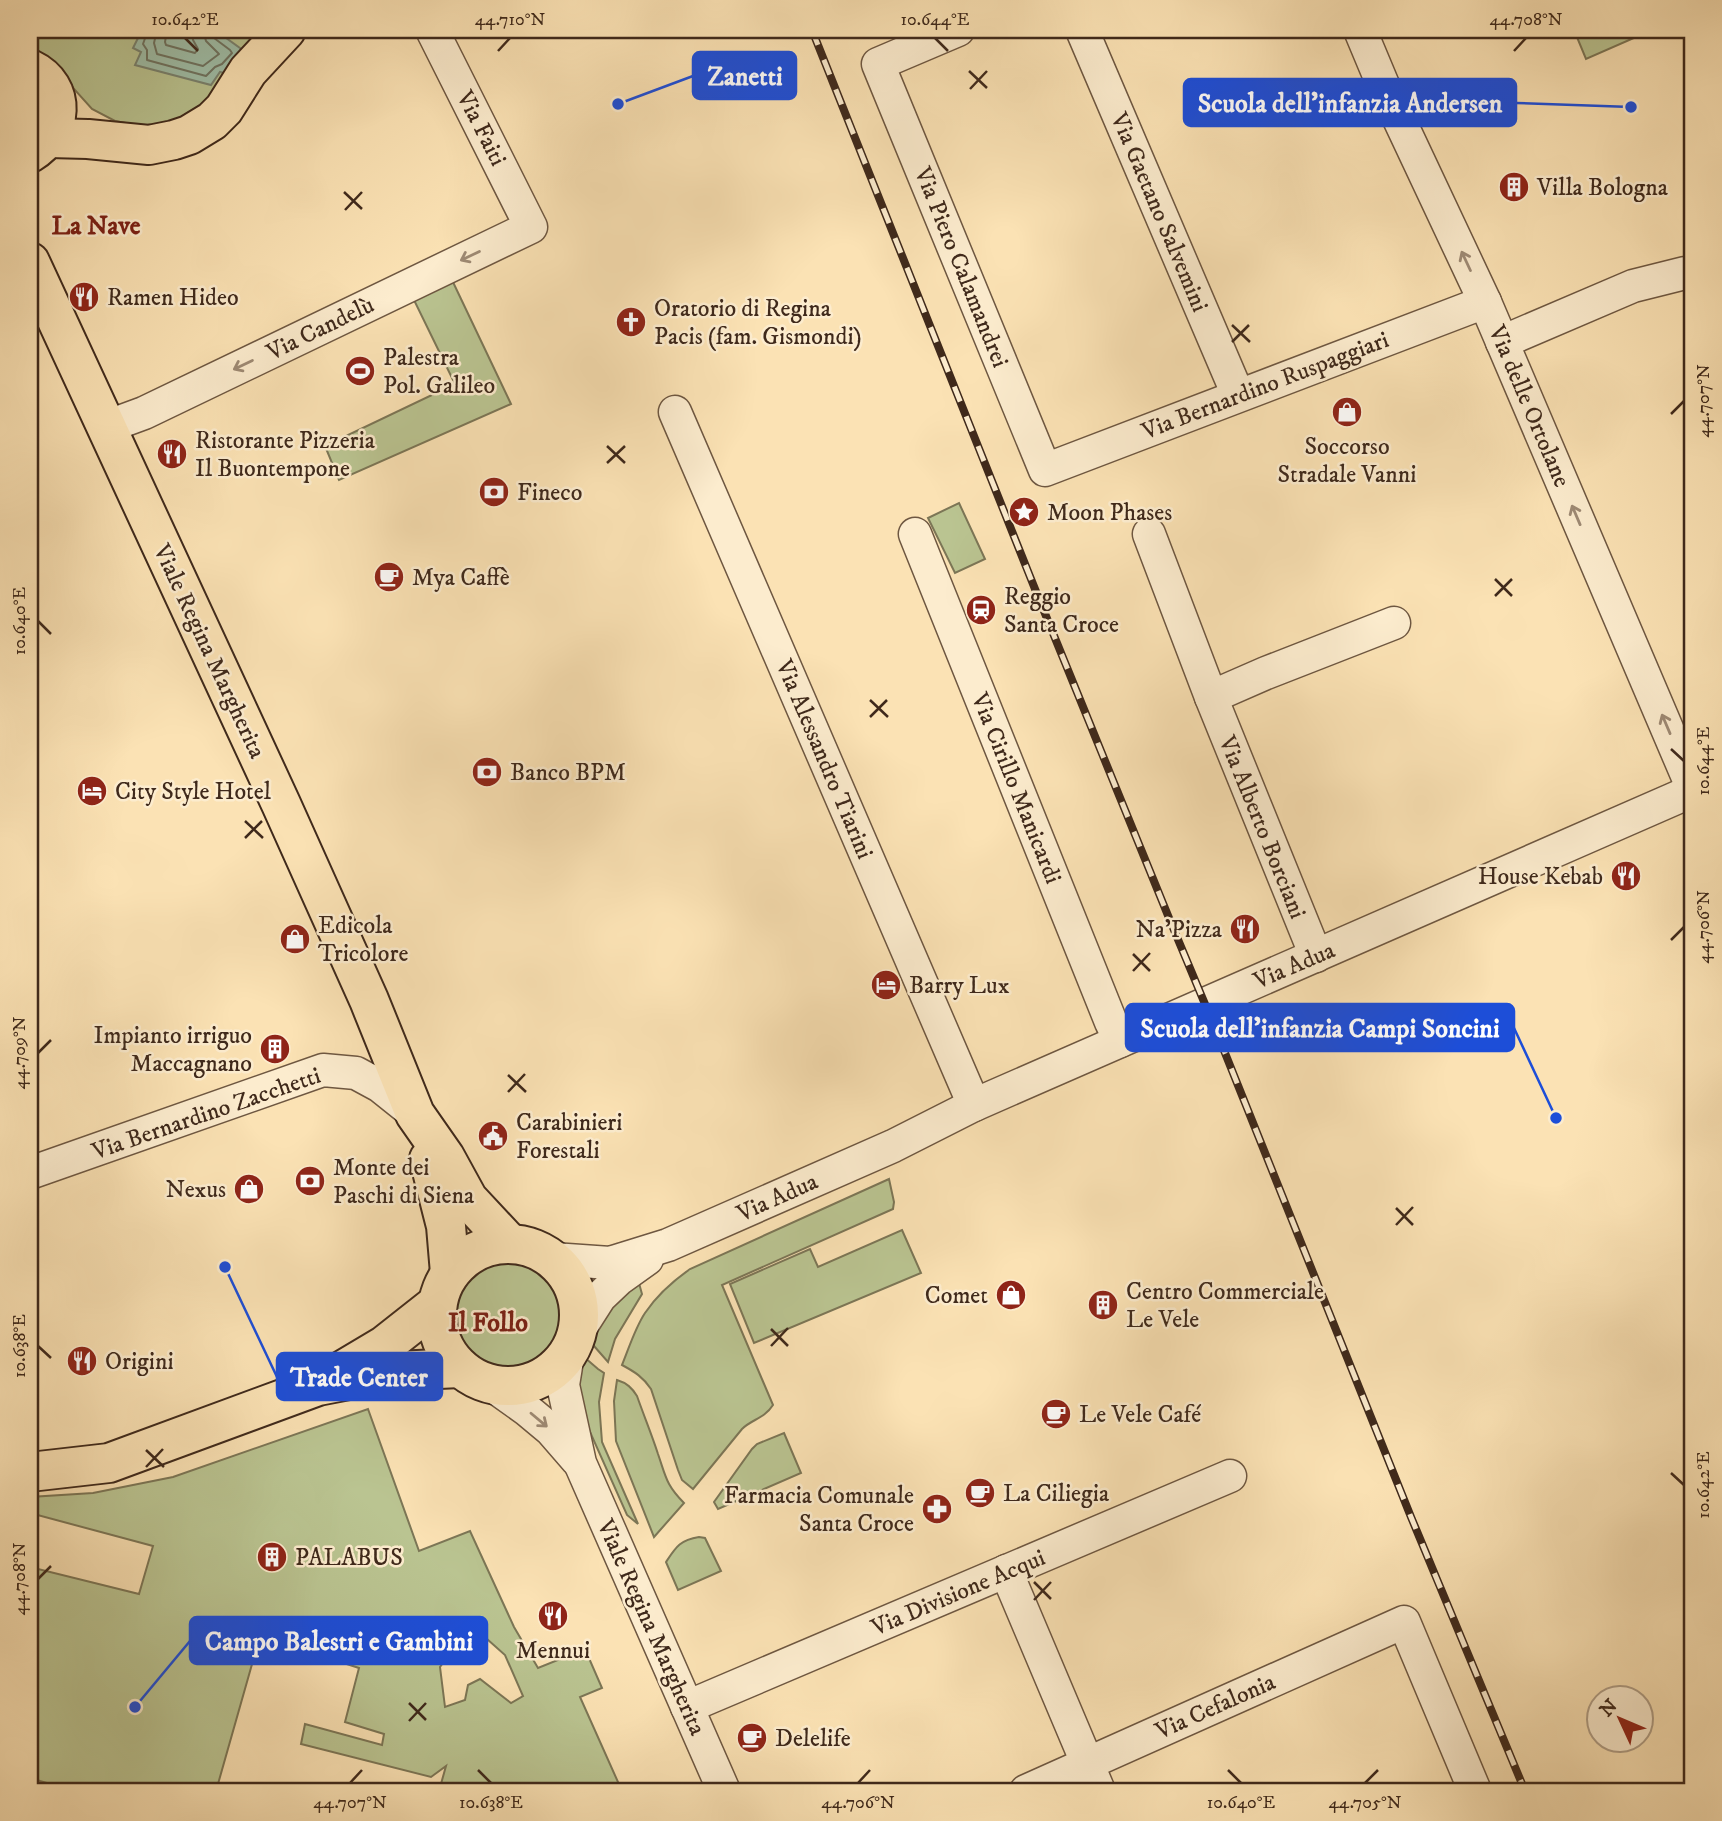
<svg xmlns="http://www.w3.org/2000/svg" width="1722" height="1821" font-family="'IM FELL DW Pica',serif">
	<rect width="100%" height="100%" fill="#fbe2b4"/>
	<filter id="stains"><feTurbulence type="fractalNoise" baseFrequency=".00286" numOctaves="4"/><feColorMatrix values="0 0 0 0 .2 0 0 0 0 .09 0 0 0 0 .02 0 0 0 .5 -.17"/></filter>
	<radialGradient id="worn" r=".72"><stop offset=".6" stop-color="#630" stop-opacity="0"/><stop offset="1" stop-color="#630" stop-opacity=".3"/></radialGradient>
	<g fill="#bac491" stroke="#7c7656" stroke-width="2" fill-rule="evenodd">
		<polygon points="30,30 263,30 210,99 173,122 147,127 115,121 92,109 74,89 62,70 47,56 30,49"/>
		<polygon points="1574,30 1652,30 1586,59"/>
		<polygon points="452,280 511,404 339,480 325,446 455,384 413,298"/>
		<polygon points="959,503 985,559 955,573 928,518"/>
		<path d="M889,1179L894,1202L893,1209L722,1285L773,1405C764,1419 752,1419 742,1429L693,1489L682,1480L678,1470L651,1389C643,1377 635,1372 622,1365C629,1348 635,1328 645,1313C657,1295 673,1281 690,1269Z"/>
		<polygon points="902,1230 921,1273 754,1343 730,1284 810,1249 818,1267"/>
		<circle cx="507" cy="1312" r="57"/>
		<polygon points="637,1276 642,1294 615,1339 608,1362 594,1346 593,1329"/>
		<polygon points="584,1357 598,1369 604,1373 599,1402 602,1442 638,1524 627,1515 578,1405 579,1368"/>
		<path d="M617,1380C627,1383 632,1388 637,1396C644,1416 652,1435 658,1454C666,1477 666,1485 684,1503L654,1537L616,1441L614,1401Z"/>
		<path d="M368,1409L419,1551L470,1531L514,1627L538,1668L585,1649L602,1688L580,1697L622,1791H439L446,1766L431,1777L301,1744L305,1724L382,1745L384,1734L345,1722L359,1668L260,1636L216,1791H74L30,1778V1567L139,1594L153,1546L30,1513V1497L93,1493L173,1477ZM487,1639L505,1655L523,1696L511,1703L480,1679L468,1685L465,1700L445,1707L440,1667L449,1655Z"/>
		<polygon points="784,1433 801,1473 718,1509 714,1502 752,1449 757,1444"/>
		<path d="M699,1537L705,1538L721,1571L678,1590L666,1562C676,1547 680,1540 699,1537Z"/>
	</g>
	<polygon fill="#9fbfa9" stroke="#798370" stroke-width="2" points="142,30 215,30 244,51 224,73 220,72 211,85 135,65 141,52 133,48"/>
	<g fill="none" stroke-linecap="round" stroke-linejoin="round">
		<g stroke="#6f7462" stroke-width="2">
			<polyline points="148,30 143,44 147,50 147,60 206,76 215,67 222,64 232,53 230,50 214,38 211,30"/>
			<polyline points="157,30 154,43 157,54 203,66 219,54 206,41 203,30"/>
			<polyline points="167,30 165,42 166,45 195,53 198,49 193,40 192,30"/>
		</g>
		<g stroke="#6e5741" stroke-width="35">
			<g id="minor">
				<polyline points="958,30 878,64 1045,470 1485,302"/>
				<polyline points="1082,30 1238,395"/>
				<polyline points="1360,30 1383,85 1485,302 1692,787"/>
				<polyline points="1502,342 1633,286 1685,273"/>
				<polyline points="675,412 974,1105"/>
				<polyline points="106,427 144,413 531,227 432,30"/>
				<polyline points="915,534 1111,1022 1120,1041"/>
				<polyline points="1149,534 1211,697 1316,956"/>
				<polyline points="1211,697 1266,673 1394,623"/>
				<polyline points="30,1173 323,1070 356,1073 380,1086 415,1114"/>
				<polyline points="553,1259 610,1263 668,1245 893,1146 974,1105 1692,791"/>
				<polyline points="577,1333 600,1297 619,1279 647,1259"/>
				<polyline points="568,1354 563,1385 580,1463 724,1791"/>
				<polyline points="492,1385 527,1410 551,1430 577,1460"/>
				<polyline points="1006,1571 1099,1791"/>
				<polyline points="687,1707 1230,1476"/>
				<polyline points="1026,1791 1404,1622 1475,1791"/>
			</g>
		</g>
		<g stroke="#3f291b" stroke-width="42">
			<g id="major">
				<path d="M30,69C68,87 63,133 30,153"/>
				<polyline points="49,138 88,139 149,145 174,140 189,135 212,121 224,109 248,71 286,30"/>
				<polyline points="30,262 281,804 369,1000 415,1114 445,1157 468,1199 510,1244"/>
				<polyline points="429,1159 446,1226 450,1273"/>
				<circle cx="508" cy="1315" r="71"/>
				<polyline points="338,1373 385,1345 437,1304"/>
				<polyline points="30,1472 109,1463 318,1386 396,1371 460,1368"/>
			</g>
		</g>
		<use href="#minor" stroke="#fcecce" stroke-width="32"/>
		<use href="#major" stroke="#fbe2b4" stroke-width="38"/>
		<g stroke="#3f291b" stroke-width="8">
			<polyline id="rail" points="812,30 1035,589 1169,918 1215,1028 1411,1517 1525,1791"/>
		</g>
		<use href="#rail" stroke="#fcecce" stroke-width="5" stroke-dasharray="16" stroke-linecap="butt"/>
	</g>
	<defs><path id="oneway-shaft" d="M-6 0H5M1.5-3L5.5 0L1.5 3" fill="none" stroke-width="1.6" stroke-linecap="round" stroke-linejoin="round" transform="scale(1.75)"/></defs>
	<g stroke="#9e8a74">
		<use href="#oneway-shaft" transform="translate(470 256) rotate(154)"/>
		<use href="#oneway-shaft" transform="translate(1466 261) rotate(-115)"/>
		<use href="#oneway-shaft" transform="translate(243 365) rotate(154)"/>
		<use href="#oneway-shaft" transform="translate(1576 515) rotate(-113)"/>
		<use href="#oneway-shaft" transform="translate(1666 724) rotate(-113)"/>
		<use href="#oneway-shaft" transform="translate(539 1420) rotate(40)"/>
	</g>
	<path fill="none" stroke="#3f291b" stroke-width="2.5" d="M185,38L198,51M935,38L948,51M498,51L510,38M1514,51L1526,38M969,71L987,88M970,89L987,71M344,192L362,209M345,210L362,192M1232,325L1250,342M1232,342L1249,325M1671,414L1684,401M607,446L625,463M607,463L625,446M1495,579L1512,596M1495,596L1512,579M38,621L51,634M870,700L888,717M870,717L887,700M1671,749L1684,761M245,821L263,838M245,838L262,821M1671,940L1684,927M1133,954L1150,971M1133,971L1150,953M38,1053L51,1040M508,1075L526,1092M508,1092L525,1074M1396,1208L1413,1225M1396,1225L1413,1207M771,1329L788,1346M38,1346L51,1358M771,1346L788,1328M146,1450L164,1467M146,1467L163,1449M1671,1473L1684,1485M38,1579L51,1566M1034,1582L1051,1599M1034,1600L1051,1582M409,1703L426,1720M409,1721L426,1703M478,1770L491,1783M1228,1770L1241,1783M350,1783L362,1770M858,1783L870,1770M1365,1783L1378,1770"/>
	<defs>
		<g id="building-disc" transform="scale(1.575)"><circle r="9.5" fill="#8f2418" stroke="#fcecce"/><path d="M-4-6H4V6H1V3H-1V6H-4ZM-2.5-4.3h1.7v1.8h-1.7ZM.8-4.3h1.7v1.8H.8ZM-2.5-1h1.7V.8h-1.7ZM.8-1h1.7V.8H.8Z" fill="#fff"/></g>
		<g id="restaurant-disc" transform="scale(1.575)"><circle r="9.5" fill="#8f2418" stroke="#fcecce"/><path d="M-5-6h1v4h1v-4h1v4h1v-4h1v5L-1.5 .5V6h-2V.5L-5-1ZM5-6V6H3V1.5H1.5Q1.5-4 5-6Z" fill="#fff"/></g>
		<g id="church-disc" transform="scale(1.575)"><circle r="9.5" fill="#8f2418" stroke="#fcecce"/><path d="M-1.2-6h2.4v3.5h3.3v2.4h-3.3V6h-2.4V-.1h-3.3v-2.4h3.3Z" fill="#fff"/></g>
		<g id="stadium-disc" transform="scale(1.575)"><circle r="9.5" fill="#8f2418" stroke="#fcecce"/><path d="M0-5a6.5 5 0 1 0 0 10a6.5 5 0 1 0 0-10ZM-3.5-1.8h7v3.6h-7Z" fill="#fff"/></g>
		<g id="shop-disc" transform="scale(1.575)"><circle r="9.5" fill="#8f2418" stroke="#fcecce"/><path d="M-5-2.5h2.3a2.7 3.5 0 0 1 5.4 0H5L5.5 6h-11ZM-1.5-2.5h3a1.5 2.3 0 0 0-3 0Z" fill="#fff"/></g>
		<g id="bank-disc" transform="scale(1.575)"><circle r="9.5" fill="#8f2418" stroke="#fcecce"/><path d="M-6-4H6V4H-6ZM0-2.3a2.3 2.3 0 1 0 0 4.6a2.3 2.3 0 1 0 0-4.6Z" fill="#fff"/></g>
		<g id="sight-disc" transform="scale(1.575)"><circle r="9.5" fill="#8f2418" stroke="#fcecce"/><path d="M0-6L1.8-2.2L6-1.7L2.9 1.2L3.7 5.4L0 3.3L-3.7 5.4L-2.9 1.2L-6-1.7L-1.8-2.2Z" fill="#fff"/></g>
		<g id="cafe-disc" transform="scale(1.575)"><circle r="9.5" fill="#8f2418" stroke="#fcecce"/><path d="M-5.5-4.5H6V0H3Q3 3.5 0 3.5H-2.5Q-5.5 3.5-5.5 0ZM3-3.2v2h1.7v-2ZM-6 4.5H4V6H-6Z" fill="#fff"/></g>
		<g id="station-disc" transform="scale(1.575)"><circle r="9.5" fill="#8f2418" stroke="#fcecce"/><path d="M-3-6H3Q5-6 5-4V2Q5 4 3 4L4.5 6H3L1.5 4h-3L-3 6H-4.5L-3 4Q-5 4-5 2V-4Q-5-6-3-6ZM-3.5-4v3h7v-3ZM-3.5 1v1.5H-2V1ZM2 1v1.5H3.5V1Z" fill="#fff"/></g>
		<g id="hotel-disc" transform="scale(1.575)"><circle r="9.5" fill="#8f2418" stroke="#fcecce"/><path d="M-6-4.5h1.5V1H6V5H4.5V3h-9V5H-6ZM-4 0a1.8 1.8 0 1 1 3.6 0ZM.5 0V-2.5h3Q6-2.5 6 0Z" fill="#fff"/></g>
		<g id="civic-disc" transform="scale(1.575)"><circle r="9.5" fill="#8f2418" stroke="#fcecce"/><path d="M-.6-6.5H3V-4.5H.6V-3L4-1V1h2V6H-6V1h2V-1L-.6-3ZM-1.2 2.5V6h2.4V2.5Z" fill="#fff"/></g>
		<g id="pharmacy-disc" transform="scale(1.575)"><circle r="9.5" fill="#8f2418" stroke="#fcecce"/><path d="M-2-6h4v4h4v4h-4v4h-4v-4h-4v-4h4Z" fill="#fff"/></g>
	</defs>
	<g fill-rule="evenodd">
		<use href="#building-disc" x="1514" y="187"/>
		<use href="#restaurant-disc" x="84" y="297"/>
		<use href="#church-disc" x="631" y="322"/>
		<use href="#stadium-disc" x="360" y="371"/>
		<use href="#shop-disc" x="1347" y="412"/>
		<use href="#restaurant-disc" x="172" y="454"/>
		<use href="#bank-disc" x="494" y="492"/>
		<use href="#sight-disc" x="1024" y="512"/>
		<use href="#cafe-disc" x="389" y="577"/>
		<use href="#station-disc" x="981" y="610"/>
		<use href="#bank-disc" x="487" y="772"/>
		<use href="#hotel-disc" x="92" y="791"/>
		<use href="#restaurant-disc" x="1626" y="876"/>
		<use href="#restaurant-disc" x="1245" y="929"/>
		<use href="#shop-disc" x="295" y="939"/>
		<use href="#hotel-disc" x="886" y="985"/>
		<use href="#building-disc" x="275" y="1049"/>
		<use href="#civic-disc" x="493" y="1136"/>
		<use href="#bank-disc" x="310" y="1181"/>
		<use href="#shop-disc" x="249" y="1189"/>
		<use href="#shop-disc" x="1011" y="1295"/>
		<use href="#building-disc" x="1103" y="1305"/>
		<use href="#restaurant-disc" x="82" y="1361"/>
		<use href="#cafe-disc" x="1056" y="1414"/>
		<use href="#cafe-disc" x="980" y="1493"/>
		<use href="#pharmacy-disc" x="937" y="1509"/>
		<use href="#building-disc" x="272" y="1557"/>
		<use href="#restaurant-disc" x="553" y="1616"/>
		<use href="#cafe-disc" x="752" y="1738"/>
	</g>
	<g text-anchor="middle" stroke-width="5" stroke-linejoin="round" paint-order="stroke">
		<g font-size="24" fill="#3f291b" stroke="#fcecce">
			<text transform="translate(482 128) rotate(63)" y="8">Via Faiti</text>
			<text transform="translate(1160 212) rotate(67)" y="8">Via Gaetano Salvemini</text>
			<text transform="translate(962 267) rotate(68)" y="8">Via Piero Calamandrei</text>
			<text transform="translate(320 328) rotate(-26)" y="8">Via Candelù</text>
			<text transform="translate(1265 385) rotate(-21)" y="8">Via Bernardino Ruspaggiari</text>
			<text transform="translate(1530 406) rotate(67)" y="8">Via delle Ortolane</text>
			<text transform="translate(210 651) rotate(65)" y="8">Viale Regina Margherita</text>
			<text transform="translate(825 759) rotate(67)" y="8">Via Alessandro Tiarini</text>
			<text transform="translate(1017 788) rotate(68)" y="8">Via Cirillo Manicardi</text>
			<text transform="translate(1263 827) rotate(68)" y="8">Via Alberto Borciani</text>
			<text transform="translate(1294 965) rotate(-23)" y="8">Via Adua</text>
			<text transform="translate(206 1113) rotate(-19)" y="8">Via Bernardino Zacchetti</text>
			<text transform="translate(777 1197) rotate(-24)" y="8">Via Adua</text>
			<text transform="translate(958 1592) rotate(-23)" y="8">Via Divisione Acqui</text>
			<text transform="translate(652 1627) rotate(66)" y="8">Viale Regina Margherita</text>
			<text transform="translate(1215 1706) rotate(-24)" y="8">Via Cefalonia</text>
		</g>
		<g font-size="24" fill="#3f291b" stroke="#fcecce" text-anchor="start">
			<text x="1537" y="195">Villa Bologna</text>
			<text x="107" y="305">Ramen Hideo</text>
			<text x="654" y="316">Oratorio di Regina<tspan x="654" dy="28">Pacis (fam. Gismondi)</tspan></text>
			<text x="383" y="365">Palestra<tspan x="383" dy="28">Pol. Galileo</tspan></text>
			<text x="195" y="448">Ristorante Pizzeria<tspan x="195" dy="28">Il Buontempone</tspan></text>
			<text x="1347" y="454" text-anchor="middle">Soccorso<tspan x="1347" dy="28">Stradale Vanni</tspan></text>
			<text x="517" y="500">Fineco</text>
			<text x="1047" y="520">Moon Phases</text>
			<text x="412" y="585">Mya Caffè</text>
			<text x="1004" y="604">Reggio<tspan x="1004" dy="28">Santa Croce</tspan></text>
			<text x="510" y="780">Banco BPM</text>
			<text x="115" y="799">City Style Hotel</text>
			<text x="1603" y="884" text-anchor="end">House Kebab</text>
			<text x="318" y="933">Edicola<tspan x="318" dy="28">Tricolore</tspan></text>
			<text x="1222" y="937" text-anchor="end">Na'Pizza</text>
			<text x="909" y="993">Barry Lux</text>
			<text x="252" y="1043" text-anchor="end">Impianto irriguo<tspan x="252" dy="28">Maccagnano</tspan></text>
			<text x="516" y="1130">Carabinieri<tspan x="516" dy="28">Forestali</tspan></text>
			<text x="333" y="1175">Monte dei<tspan x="333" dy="28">Paschi di Siena</tspan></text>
			<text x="226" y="1197" text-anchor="end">Nexus</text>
			<text x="1126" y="1299">Centro Commerciale<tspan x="1126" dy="28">Le Vele</tspan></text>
			<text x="988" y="1303" text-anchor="end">Comet</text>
			<text x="105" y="1369">Origini</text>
			<text x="1079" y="1422">Le Vele Café</text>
			<text x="1003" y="1501">La Ciliegia</text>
			<text x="914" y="1503" text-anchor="end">Farmacia Comunale<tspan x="914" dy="28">Santa Croce</tspan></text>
			<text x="295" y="1565">PALABUS</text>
			<text x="553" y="1658" text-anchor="middle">Mennui</text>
			<text x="775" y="1746">Delelife</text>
		</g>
		<g font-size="26" font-weight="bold" fill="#7a1f14" stroke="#fcecce">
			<text x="96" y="234">La Nave</text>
			<text x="488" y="1331">Il Follo</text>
		</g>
	</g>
	<path fill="none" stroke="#1d4ed8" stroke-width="2.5" d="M618 104L693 76M1631 107L1516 103M1556 1118L1514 1028M225 1267L277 1377M135 1707L190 1641"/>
	<g fill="#1d4ed8" stroke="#fcecce" stroke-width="2.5">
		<circle cx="618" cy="104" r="7"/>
		<circle cx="1631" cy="107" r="7"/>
		<circle cx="1556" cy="1118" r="7"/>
		<circle cx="225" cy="1267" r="7"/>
		<circle cx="135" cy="1707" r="7"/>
	</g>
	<g fill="#1d4ed8" stroke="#1d4ed8" stroke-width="2.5">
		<rect x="693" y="52" width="103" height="47" rx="7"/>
		<rect x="1184" y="79" width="332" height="47" rx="7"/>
		<rect x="1126" y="1004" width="388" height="47" rx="7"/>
		<rect x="277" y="1353" width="165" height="47" rx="7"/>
		<rect x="190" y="1617" width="297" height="47" rx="7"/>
	</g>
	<g font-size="26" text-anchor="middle" font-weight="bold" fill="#fff">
		<text x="745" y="85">Zanetti</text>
		<text x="1350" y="112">Scuola dell'infanzia Andersen</text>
		<text x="1320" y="1037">Scuola dell'infanzia Campi Soncini</text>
		<text x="359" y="1386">Trade Center</text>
		<text x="339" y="1650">Campo Balestri e Gambini</text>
	</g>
	<rect width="1722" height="1821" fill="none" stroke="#fbe2b4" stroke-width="77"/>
	<g transform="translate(1620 1719) rotate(314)"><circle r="33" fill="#fcecce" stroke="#b09e86" stroke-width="2"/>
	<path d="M0-5L12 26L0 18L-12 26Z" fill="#8f2418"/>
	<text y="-10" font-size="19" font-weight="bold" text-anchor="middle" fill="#3f291b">N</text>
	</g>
	<rect x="38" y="38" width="1646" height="1745" fill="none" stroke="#3f291b" stroke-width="2.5"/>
	<g font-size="18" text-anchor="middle" fill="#3f291b">
		<text x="185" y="25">10.642°E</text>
		<text x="510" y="25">44.710°N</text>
		<text x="935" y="25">10.644°E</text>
		<text x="1526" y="25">44.708°N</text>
		<text transform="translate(1703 401) rotate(-90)" y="6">44.707°N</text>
		<text transform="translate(19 621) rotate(-90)" y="6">10.640°E</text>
		<text transform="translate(1703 761) rotate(-90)" y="6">10.644°E</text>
		<text transform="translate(1703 927) rotate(-90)" y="6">44.706°N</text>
		<text transform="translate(19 1053) rotate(-90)" y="6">44.709°N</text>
		<text transform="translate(19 1346) rotate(-90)" y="6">10.638°E</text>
		<text transform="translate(1703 1485) rotate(-90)" y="6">10.642°E</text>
		<text transform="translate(19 1579) rotate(-90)" y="6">44.708°N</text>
		<text x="350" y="1808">44.707°N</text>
		<text x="491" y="1808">10.638°E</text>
		<text x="858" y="1808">44.706°N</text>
		<text x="1241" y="1808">10.640°E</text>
		<text x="1365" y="1808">44.705°N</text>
	</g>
	<rect width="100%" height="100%" filter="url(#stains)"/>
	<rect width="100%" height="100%" fill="url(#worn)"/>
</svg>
